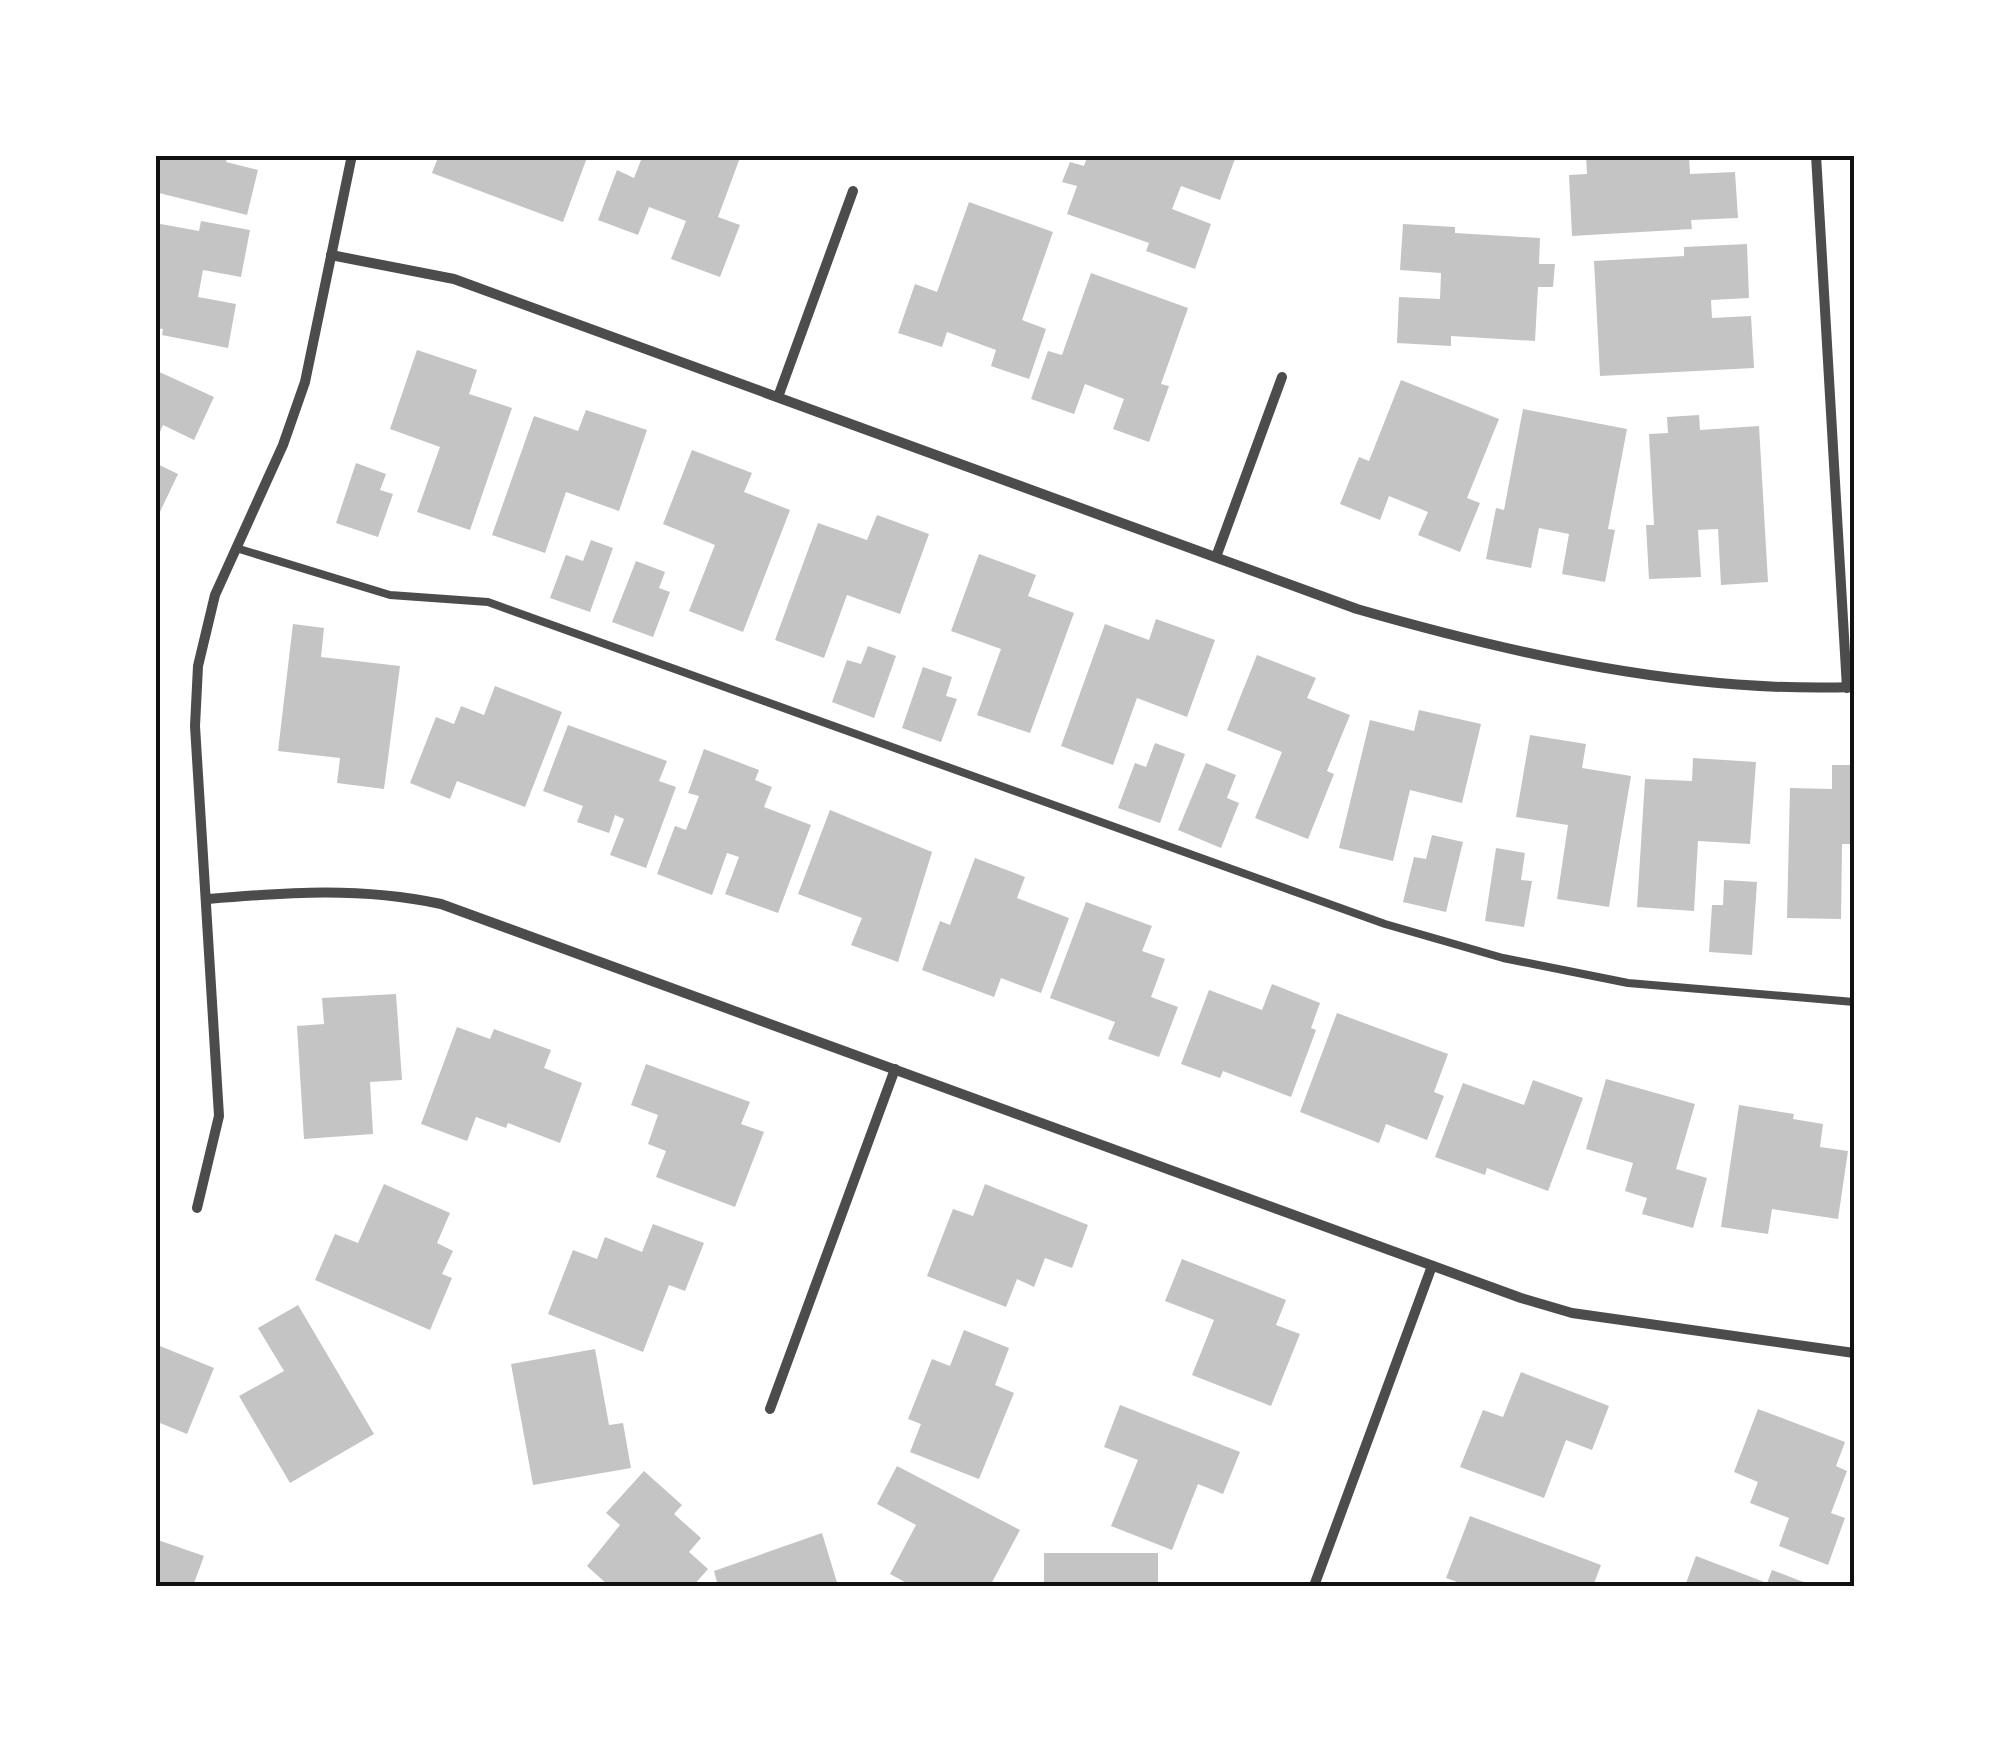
<svg xmlns="http://www.w3.org/2000/svg" width="2009" height="1741" font-family="Rubik,sans-serif">
	<rect width="100%" height="100%" fill="#fff"/>
	<g fill="#c4c4c4">
		<polygon points="155,155 228,155 226,162 258,170 247,215 155,192"/>
		<polygon points="439,155 588,155 563,222 432,173"/>
		<polygon points="643,155 741,155 718,217 740,225 720,277 671,259 686,221 649,207 638,235 598,220 617,170 634,178"/>
		<polygon points="1088,155 1236,156 1220,200 1181,186 1172,209 1211,224 1195,269 1146,251 1149,243 1067,214 1077,186 1062,182 1070,162 1084,166"/>
		<polygon points="1586,155 1689,155 1690,174 1735,172 1738,218 1691,220 1692,229 1572,236 1569,175 1587,174"/>
		<polygon points="969,202 1053,232 1022,320 1046,329 1029,379 991,366 996,350 947,332 942,347 898,333 915,284 937,292"/>
		<polygon points="201,221 250,230 241,277 203,270 198,297 236,304 228,348 162,335 163,329 155,328 155,223 199,231"/>
		<polygon points="1403,224 1455,227 1455,233 1540,238 1539,264 1555,264 1553,287 1538,287 1535,341 1451,336 1451,346 1397,343 1399,297 1440,299 1441,273 1400,270"/>
		<polygon points="1747,244 1749,298 1711,300 1712,318 1751,316 1754,368 1600,376 1594,261 1684,256 1684,247"/>
		<polygon points="1091,273 1188,308 1161,384 1169,386 1149,442 1113,429 1124,399 1085,384 1074,414 1031,399 1048,351 1062,355"/>
		<polygon points="417,350 477,370 469,394 512,408 470,530 417,512 440,447 390,429"/>
		<polygon points="155,370 214,397 194,440 163,425 155,443"/>
		<polygon points="1401,380 1499,419 1467,498 1480,503 1460,552 1418,535 1428,512 1389,496 1380,520 1340,504 1359,457 1369,461"/>
		<polygon points="1523,409 1627,429 1608,529 1615,530 1605,582 1562,574 1569,534 1539,528 1531,568 1486,559 1496,508 1504,510"/>
		<polygon points="586,410 647,430 619,511 566,492 545,553 492,535 534,416 578,431"/>
		<polygon points="1699,415 1700,430 1759,426 1768,582 1721,585 1718,529 1698,530 1701,577 1649,579 1646,525 1654,525 1649,434 1668,433 1667,417"/>
		<polygon points="692,450 752,473 744,492 790,510 743,632 689,611 715,545 663,524"/>
		<polygon points="155,463 178,474 158,516 155,514"/>
		<polygon points="356,463 386,474 380,490 393,494 378,537 336,523"/>
		<polygon points="877,515 929,534 900,614 847,595 824,658 775,640 818,523 867,540"/>
		<polygon points="591,540 613,548 590,612 550,598 566,555 583,561"/>
		<polygon points="979,554 1036,575 1028,596 1074,613 1030,733 977,715 1001,649 951,631"/>
		<polygon points="636,561 665,572 659,588 670,592 653,637 612,622"/>
		<polygon points="1156,619 1215,640 1187,717 1137,698 1113,765 1061,746 1105,624 1149,640"/>
		<polygon points="293,624 324,628 321,657 400,666 384,789 337,783 340,758 278,751"/>
		<polygon points="868,646 896,656 874,718 832,702 847,660 861,664"/>
		<polygon points="1257,655 1316,678 1307,698 1350,715 1327,771 1334,774 1308,839 1255,818 1282,752 1227,730"/>
		<polygon points="923,667 952,677 946,696 957,699 941,742 902,728"/>
		<polygon points="495,686 562,712 525,807 457,781 450,799 410,783 436,717 454,724 461,706 484,715"/>
		<polygon points="1419,710 1481,724 1462,803 1410,790 1393,861 1339,848 1370,720 1414,731"/>
		<polygon points="568,725 667,761 659,781 676,787 646,868 610,855 624,819 615,815 609,833 577,822 583,806 543,791"/>
		<polygon points="1530,735 1586,744 1582,768 1631,776 1609,907 1557,899 1568,825 1516,817"/>
		<polygon points="1155,743 1185,754 1160,823 1118,808 1135,763 1146,767"/>
		<polygon points="704,749 759,770 755,780 772,787 764,807 811,825 778,913 725,894 739,857 727,853 712,895 657,874 675,826 686,830 699,796 688,793"/>
		<polygon points="1693,758 1756,762 1750,844 1698,841 1694,911 1637,907 1645,779 1692,781"/>
		<polygon points="1206,763 1236,775 1227,798 1239,803 1221,848 1178,830"/>
		<polygon points="1832,765 1854,765 1854,844 1842,844 1841,919 1787,918 1790,788 1832,789"/>
		<polygon points="830,810 932,852 898,962 851,945 862,918 798,894"/>
		<polygon points="1432,835 1463,842 1446,912 1403,902 1414,857 1426,859"/>
		<polygon points="1496,848 1525,853 1521,880 1532,881 1524,927 1485,921"/>
		<polygon points="975,858 1025,877 1017,898 1069,918 1041,993 1001,978 994,997 922,970 940,921 950,925"/>
		<polygon points="1724,880 1757,882 1752,955 1709,952 1712,905 1723,905"/>
		<polygon points="1086,902 1152,926 1142,951 1165,959 1151,997 1178,1007 1159,1057 1108,1039 1115,1022 1050,998"/>
		<polygon points="1272,984 1320,1003 1311,1028 1316,1030 1291,1097 1223,1071 1220,1078 1181,1064 1209,990 1262,1010"/>
		<polygon points="396,994 402,1080 370,1082 373,1134 304,1139 297,1026 324,1024 322,998"/>
		<polygon points="1337,1013 1448,1054 1434,1092 1444,1096 1427,1140 1386,1124 1379,1143 1300,1112"/>
		<polygon points="457,1027 490,1039 494,1029 551,1050 544,1068 582,1083 560,1143 508,1123 506,1128 476,1117 467,1141 421,1124"/>
		<polygon points="646,1064 750,1102 741,1124 764,1132 735,1207 656,1177 666,1151 648,1144 658,1115 631,1105"/>
		<polygon points="1606,1079 1695,1104 1676,1169 1707,1178 1693,1228 1642,1214 1647,1198 1625,1191 1633,1163 1586,1149"/>
		<polygon points="1533,1080 1583,1098 1548,1191 1487,1168 1485,1175 1435,1157 1463,1083 1524,1105"/>
		<polygon points="1739,1105 1794,1114 1793,1119 1823,1124 1820,1147 1848,1151 1838,1219 1772,1209 1768,1234 1721,1227"/>
		<polygon points="384,1184 450,1213 437,1243 453,1251 442,1274 452,1278 430,1330 315,1280 335,1234 358,1243"/>
		<polygon points="985,1184 1088,1225 1072,1268 1045,1258 1034,1287 1017,1279 1006,1307 927,1276 953,1209 973,1216"/>
		<polygon points="653,1224 704,1243 685,1291 669,1285 643,1352 548,1314 573,1250 597,1259 605,1237 642,1252"/>
		<polygon points="1182,1259 1286,1300 1276,1325 1300,1334 1271,1406 1192,1375 1214,1320 1165,1301"/>
		<polygon points="298,1305 374,1434 290,1483 239,1396 284,1371 258,1328"/>
		<polygon points="964,1330 1009,1348 995,1385 1014,1393 979,1479 910,1452 921,1424 908,1419 932,1359 950,1366"/>
		<polygon points="155,1344 214,1368 187,1434 155,1421"/>
		<polygon points="595,1349 609,1425 623,1423 631,1468 533,1485 511,1364"/>
		<polygon points="1521,1372 1609,1406 1592,1450 1566,1440 1544,1498 1460,1467 1483,1410 1503,1417"/>
		<polygon points="1120,1405 1240,1452 1223,1494 1198,1484 1172,1550 1111,1526 1138,1460 1104,1447"/>
		<polygon points="1758,1409 1845,1442 1836,1466 1847,1471 1831,1513 1845,1518 1828,1565 1779,1546 1789,1518 1750,1503 1758,1482 1734,1472"/>
		<polygon points="897,1466 1020,1530 990,1586 912,1586 890,1574 916,1525 877,1504"/>
		<polygon points="644,1471 682,1505 674,1514 701,1538 689,1552 708,1569 693,1586 609,1586 587,1566 620,1525 606,1513"/>
		<polygon points="1470,1516 1601,1565 1593,1586 1468,1586 1446,1578"/>
		<polygon points="822,1533 838,1586 718,1586 714,1571"/>
		<polygon points="155,1539 204,1556 193,1586 155,1586"/>
		<rect x="1044" y="1553" width="114" height="33"/>
		<polygon points="1696,1556 1767,1583 1772,1570 1814,1586 1685,1586"/>
	</g>
	<g fill="none" stroke-linecap="round" stroke-linejoin="round">
		<polyline stroke="#4c4c4c" stroke-width="8" points="236,548 390,595 488,602 1385,924 1503,958 1628,983 1854,1002"/>
		<g stroke="#4c4c4c" stroke-width="10">
			<polyline points="1816,155 1847,688"/>
			<path d="M331,255L454,279L1357,609C1517,655 1686,693 1854,687"/>
			<polyline points="778,397 853,191"/>
			<polyline points="1216,557 1282,377"/>
			<path d="M208,899C289,892 362,887 441,904L1521,1298L1572,1313L1854,1353"/>
			<polyline points="197,1208 219,1116 195,726 198,666 215,595 283,445 305,382 352,155"/>
			<polyline points="770,1409 895,1069"/>
			<polyline points="1314,1586 1432,1266"/>
		</g>
	</g>
	<rect width="2009" height="1741" fill="none" stroke="#ffffff" stroke-width="315"/>
	<rect x="158" y="158" width="1694" height="1426" fill="none" stroke="#111" stroke-width="4"/>
</svg>
